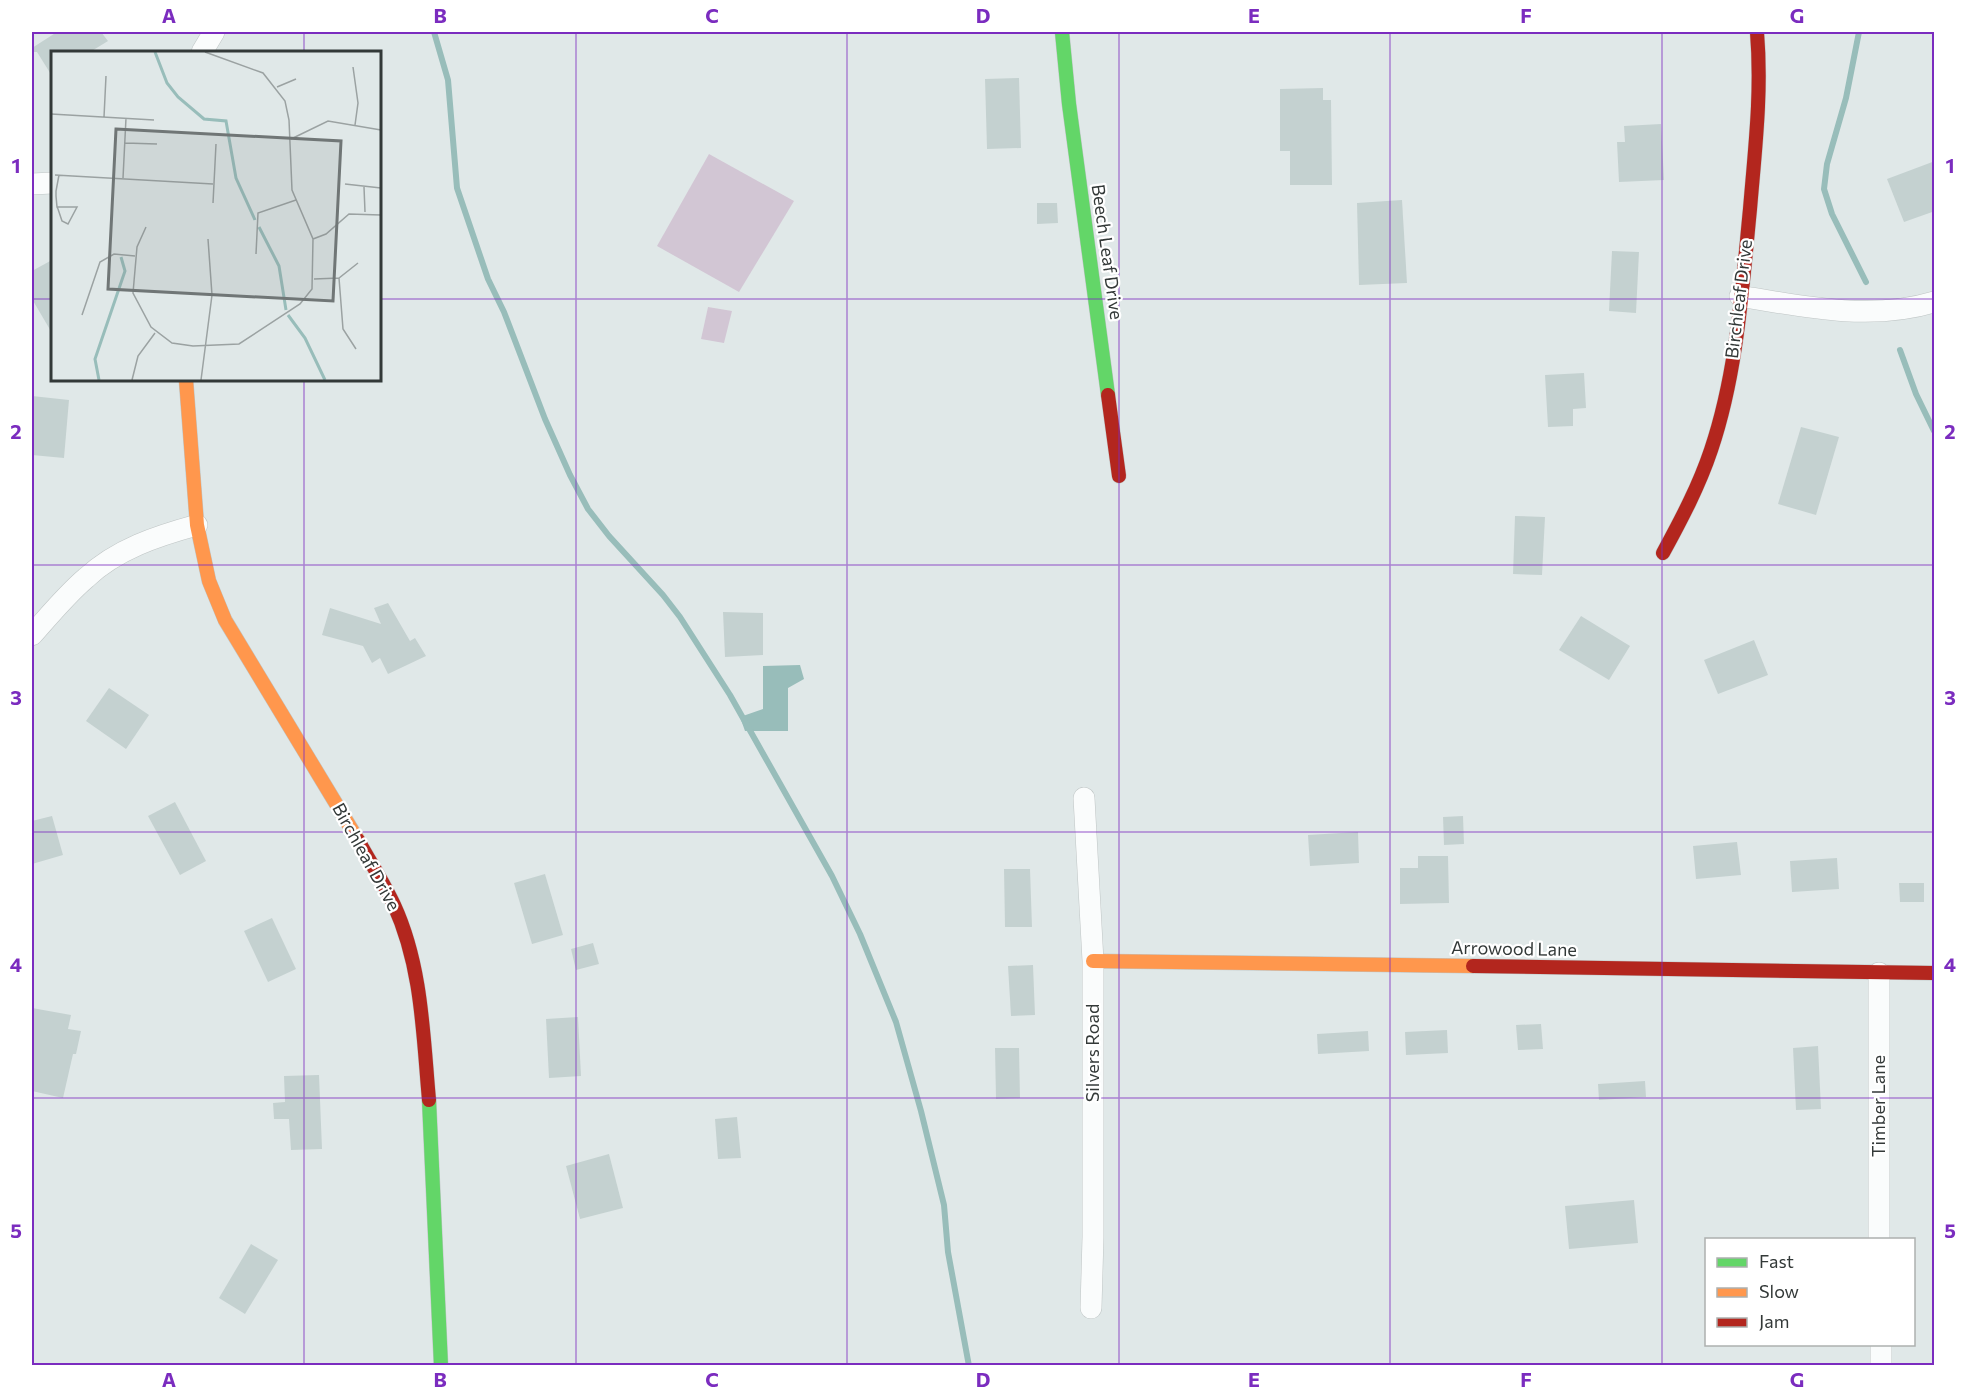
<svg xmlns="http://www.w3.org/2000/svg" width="1966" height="1397" font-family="Commissioner,sans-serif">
	<rect width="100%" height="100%" fill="#e0e8e8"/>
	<g fill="#d2c6d4">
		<polygon points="709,154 794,201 739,292 657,246"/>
		<polygon points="708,307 732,311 724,343 701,339"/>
	</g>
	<polygon fill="#98bdba" points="800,665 804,679 788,688 788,731 745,731 740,717 763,709 763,666"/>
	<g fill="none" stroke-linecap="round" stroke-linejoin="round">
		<g stroke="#98bdba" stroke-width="6">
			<polyline points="434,32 448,80 457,188 488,279 504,312 545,419 570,475 588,509 609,536 663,595 680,617 730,695 832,876 860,934 896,1022 921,1111 944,1205 948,1252 969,1366"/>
			<polyline points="1859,32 1846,98 1827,164 1824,189 1832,214 1866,282"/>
			<polyline points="1900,350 1916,394 1934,431"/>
		</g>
	</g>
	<g fill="#c4d1d0">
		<polygon points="57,32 101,32 108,41 90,52 52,52 52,76 37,52 32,52 32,48"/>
		<polygon points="1019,78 1021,148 987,149 985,79"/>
		<polygon points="1323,88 1323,100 1331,100 1332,185 1290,185 1290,151 1280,151 1280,89"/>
		<polygon points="1661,124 1664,180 1619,182 1617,142 1625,142 1624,126"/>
		<polygon points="1935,161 1935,211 1904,222 1887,179"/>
		<polygon points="1402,200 1407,283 1359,285 1357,203"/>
		<polygon points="1037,203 1057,203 1058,223 1037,224"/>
		<polygon points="1612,251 1639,252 1636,313 1609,311"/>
		<polygon points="52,260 52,333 32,299 32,271"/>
		<polygon points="1584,373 1586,408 1573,409 1573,426 1548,427 1545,375"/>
		<polygon points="32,396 69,400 64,458 32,455"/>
		<polygon points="1801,427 1839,437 1816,515 1778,504"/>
		<polygon points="1515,516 1545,517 1542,575 1513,574"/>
		<polygon points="388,603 410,641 415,638 426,656 388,674 380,658 372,663 363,646 322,635 330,608 381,624 374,608"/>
		<polygon points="723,612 763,613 763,655 725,657"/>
		<polygon points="1581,616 1630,646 1609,680 1559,650"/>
		<polygon points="1754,640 1768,675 1718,694 1704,660"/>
		<polygon points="109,688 149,715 126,749 86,721"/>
		<polygon points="175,802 206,861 180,875 148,816"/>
		<polygon points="52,816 63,855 32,864 32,821"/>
		<polygon points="1463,816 1464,844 1444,845 1443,817"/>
		<polygon points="1358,832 1359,863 1310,866 1308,835"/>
		<polygon points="1737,842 1741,875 1696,879 1693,846"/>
		<polygon points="1418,856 1448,856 1449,903 1400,904 1400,868 1418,868"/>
		<polygon points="1837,858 1839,889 1792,892 1790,861"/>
		<polygon points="1004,869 1030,869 1032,927 1005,927"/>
		<polygon points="545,874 563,935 532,944 514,883"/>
		<polygon points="1899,883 1924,883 1924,902 1900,902"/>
		<polygon points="272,918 296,969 268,982 244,931"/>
		<polygon points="593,943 599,964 576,970 571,949"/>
		<polygon points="1033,965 1035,1015 1011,1016 1008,966"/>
		<polygon points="32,1008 71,1015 68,1029 81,1031 76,1054 73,1054 63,1098 32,1091"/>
		<polygon points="578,1017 581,1076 549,1078 546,1019"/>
		<polygon points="1541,1024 1543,1049 1518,1050 1516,1025"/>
		<polygon points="1447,1030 1448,1053 1406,1055 1405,1032"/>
		<polygon points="1368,1031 1369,1051 1318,1054 1317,1034"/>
		<polygon points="1818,1046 1821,1109 1796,1110 1793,1048"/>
		<polygon points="995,1048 1019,1048 1020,1098 996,1099"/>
		<polygon points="319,1075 322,1149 291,1150 289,1119 274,1119 273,1103 285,1102 284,1076"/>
		<polygon points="1645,1081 1646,1097 1599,1100 1598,1084"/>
		<polygon points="737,1117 741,1158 718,1159 715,1119"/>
		<polygon points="609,1154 623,1208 580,1219 566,1166"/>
		<polygon points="1634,1200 1638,1243 1569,1249 1565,1206"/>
		<polygon points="251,1244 278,1260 245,1314 219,1298"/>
	</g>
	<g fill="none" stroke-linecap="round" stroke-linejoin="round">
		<g stroke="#bfc5c5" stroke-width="22">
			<g id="street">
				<polyline points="202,52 214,32"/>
				<polyline points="32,184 52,183"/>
				<path d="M1740,296C1804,307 1871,321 1934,302"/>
				<path d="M32,635C49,616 66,595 86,578C117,549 157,536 197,525"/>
				<polyline points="1084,798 1093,961 1093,1237 1091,1308"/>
				<polyline points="1879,973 1879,1240"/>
				<polyline points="1881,1344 1881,1366"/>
			</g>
		</g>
		<g stroke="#bfc5c5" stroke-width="15">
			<g id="fast">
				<polyline points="1062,32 1069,104 1108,395"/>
				<polyline points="429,1100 441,1366"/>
			</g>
		</g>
		<g stroke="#bfc5c5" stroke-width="15">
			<g id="slow">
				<polyline points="186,380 197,525 209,581 225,620 358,840"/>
				<polyline points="1093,961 1473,966"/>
			</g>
		</g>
		<g stroke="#bfc5c5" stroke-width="15">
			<g id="jam">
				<polyline points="1108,395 1119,476"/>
				<path d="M1663,553C1681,520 1699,486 1711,450C1737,373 1742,290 1750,209C1755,149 1762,92 1757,32"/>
				<path d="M358,840C370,862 384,883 394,905C422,966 423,1034 429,1100"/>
				<polyline points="1473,966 1934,973"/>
			</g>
		</g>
		<use href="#street" stroke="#fafcfc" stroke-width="21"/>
		<use href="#fast" stroke="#63d668" stroke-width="14"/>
		<use href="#slow" stroke="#ff974d" stroke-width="14"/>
		<use href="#jam" stroke="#b3261e" stroke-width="14"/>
	</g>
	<path fill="none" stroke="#7b2cbf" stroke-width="1.5" stroke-opacity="0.55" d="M304,32V52M576,32V1366M847,32V1366M1119,32V1366M1390,32V1366M1662,32V1366M32,299H52M380,299H1934M304,380V1366M32,565H1934M32,832H1934M32,1098H1934"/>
	<g text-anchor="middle" stroke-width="4.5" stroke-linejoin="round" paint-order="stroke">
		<g font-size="18" fill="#333938" stroke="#fff">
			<text transform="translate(1107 252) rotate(82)" y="6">Beech Leaf Drive</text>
			<text transform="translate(1739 299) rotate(-83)" y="6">Birchleaf Drive</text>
			<text transform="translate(366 857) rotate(61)" y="6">Birchleaf Drive</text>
			<text transform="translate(1514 949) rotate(1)" y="6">Arrowood Lane</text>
			<text transform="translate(1093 1053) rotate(-90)" y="6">Silvers Road</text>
			<text transform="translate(1879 1106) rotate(-90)" y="6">Timber Lane</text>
		</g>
	</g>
	<g transform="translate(51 51)">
		<rect width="330" height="330" fill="#e0e8e8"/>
		<path fill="none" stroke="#98bdba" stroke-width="3" d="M104,1L116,32L127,46L153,68L175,70L185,127L204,169M208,176L228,215L235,259M237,264L254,287L274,329M48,329L44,308L74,220L70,206"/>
		<path fill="none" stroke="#9ba2a2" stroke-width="1.5" d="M302,16L307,52L304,74M226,36L245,28M0,63L103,69M53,66L55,25M240,88L277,70L330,79M74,92L106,93M4,124L162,133M72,127L75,67M294,133L330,137M313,136L314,161M162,152L165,93M6,156H26L17,173L11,170L7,158L6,156L5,145V140L8,124M95,176L86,196L82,242L100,276L121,292L142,295L188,293L249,253L261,238L262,188L241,139L238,69L234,50L212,22L154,1M262,188L275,183L298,163L330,164M205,203L207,162L245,149M288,227L292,278L305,298M263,228L288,227L307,212M31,264L49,211L63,203L84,205M81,329L87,305L104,282M150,329L161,244L157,188"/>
		<path fill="#707676" fill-opacity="0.15" stroke="#707676" stroke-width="3" d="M65,78L290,90L282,250L57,238Z"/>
		<rect width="330" height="330" fill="none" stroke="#333938" stroke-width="3"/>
	</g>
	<rect width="1966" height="1397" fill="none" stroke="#ffffff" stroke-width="66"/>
	<rect x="1705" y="1238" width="210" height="108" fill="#ffffff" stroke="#adb0af" stroke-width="1.5"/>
	<rect x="1717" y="1258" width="30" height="9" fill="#63d668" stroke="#adb0af" stroke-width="1.5"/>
	<text x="1759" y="1268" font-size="18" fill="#333938">Fast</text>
	<rect x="1717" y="1288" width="30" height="9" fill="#ff974d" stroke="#adb0af" stroke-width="1.5"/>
	<text x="1759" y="1298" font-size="18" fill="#333938">Slow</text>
	<rect x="1717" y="1318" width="30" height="9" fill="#b3261e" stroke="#adb0af" stroke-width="1.5"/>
	<text x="1759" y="1328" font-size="18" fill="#333938">Jam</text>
	<rect x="33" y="33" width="1900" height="1331" fill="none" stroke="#7b2cbf" stroke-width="2"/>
	<g font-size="20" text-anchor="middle" font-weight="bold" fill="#7b2cbf">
		<text x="169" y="23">A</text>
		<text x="440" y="23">B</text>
		<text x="712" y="23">C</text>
		<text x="983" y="23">D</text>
		<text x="1254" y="23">E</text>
		<text x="1526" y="23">F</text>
		<text x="1797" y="23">G</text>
		<text x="16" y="173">1</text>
		<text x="1950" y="173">1</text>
		<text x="16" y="439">2</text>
		<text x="1950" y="439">2</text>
		<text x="16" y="705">3</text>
		<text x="1950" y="705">3</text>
		<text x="16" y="972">4</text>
		<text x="1950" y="972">4</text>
		<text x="16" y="1238">5</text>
		<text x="1950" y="1238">5</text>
		<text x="169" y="1387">A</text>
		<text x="440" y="1387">B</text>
		<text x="712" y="1387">C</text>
		<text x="983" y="1387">D</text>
		<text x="1254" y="1387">E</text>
		<text x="1526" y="1387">F</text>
		<text x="1797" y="1387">G</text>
	</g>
</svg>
